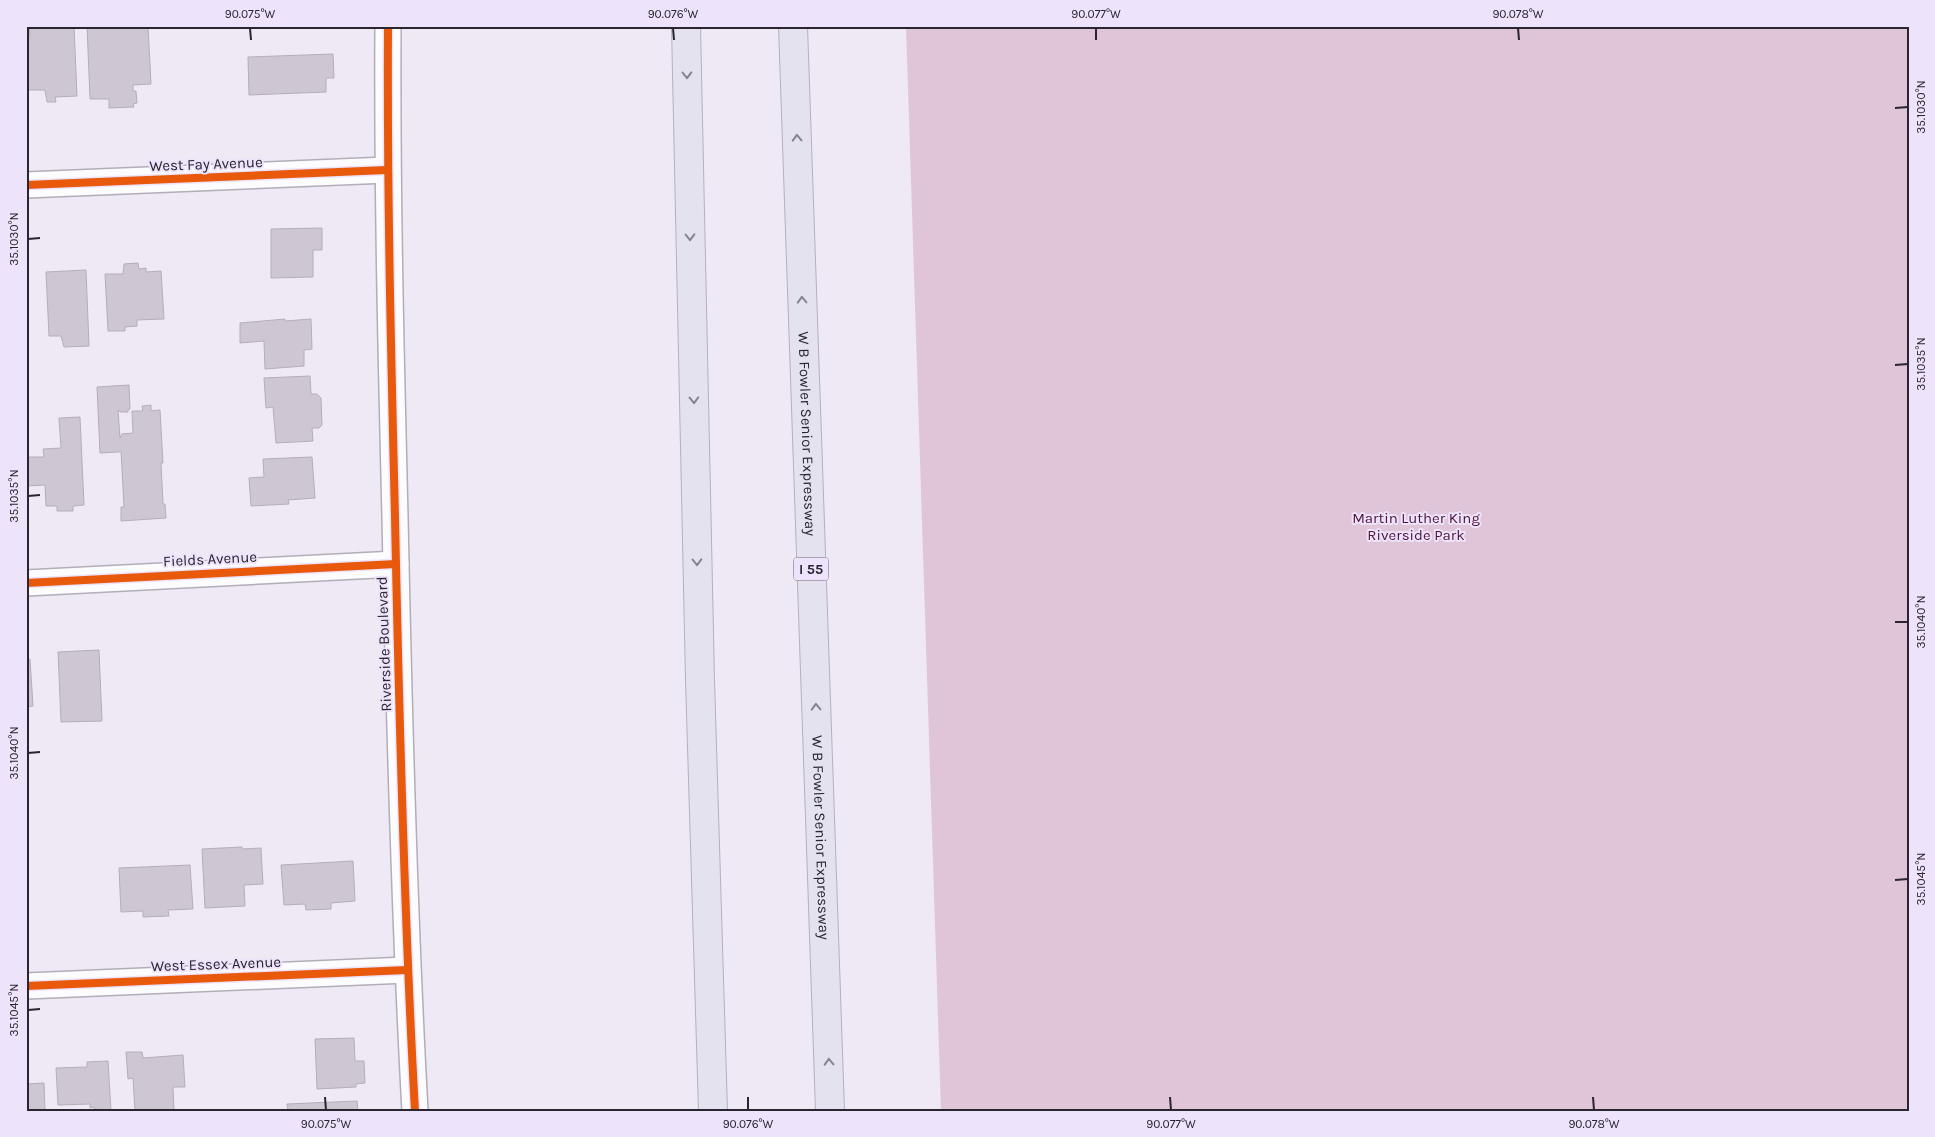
<svg xmlns="http://www.w3.org/2000/svg" width="1935" height="1137" font-family="Karla,sans-serif">
	<rect width="100%" height="100%" fill="#eee9f5"/>
	<polygon fill="#dfc5d7" points="906,26 1909,26 1909,1111 941,1111"/>
	<g fill="#cfc6d3" stroke="#b5aeb8">
		<polygon points="26,26 27,38 30,37 29,26 74,26 77,96 55,97 56,102 47,102 45,90 28,90"/>
		<polygon points="87,26 148,26 151,84 133,85 133,91 136,91 137,103 133,104 134,107 109,108 109,99 90,99"/>
		<polygon points="333,54 334,78 326,78 326,92 249,95 248,57"/>
		<polygon points="322,228 322,250 313,250 313,277 271,278 271,229"/>
		<polygon points="138,263 139,269 146,268 146,272 161,271 164,319 137,320 137,326 125,327 125,331 108,331 105,274 123,274 124,264"/>
		<polygon points="86,270 89,346 64,347 61,336 49,336 46,272"/>
		<polygon points="285,319 285,321 311,319 312,349 304,350 304,366 265,369 264,341 240,343 240,323"/>
		<polygon points="310,376 311,394 317,394 321,398 322,425 319,428 312,428 313,441 276,443 273,407 266,408 264,378"/>
		<polygon points="129,385 130,409 128,410 128,412 120,412 118,410 120,438 122,434 133,433 132,411 143,411 142,406 151,405 151,411 160,410 163,463 161,463 163,504 165,504 166,518 121,521 121,507 124,507 121,451 119,452 100,453 97,387"/>
		<polygon points="80,417 84,505 73,506 73,511 57,511 57,506 46,506 45,485 26,486 27,457 44,457 43,449 61,448 59,418"/>
		<polygon points="312,457 315,498 288,500 289,504 251,506 249,478 264,477 263,459"/>
		<polygon points="99,650 102,721 61,722 58,652"/>
		<polygon points="26,659 30,659 33,706 26,707"/>
		<polygon points="242,847 242,849 261,848 263,884 244,885 245,906 205,908 202,849"/>
		<polygon points="353,861 355,901 331,903 331,909 306,910 305,904 284,905 281,865"/>
		<polygon points="190,865 193,909 168,910 169,916 143,917 143,911 121,912 119,868"/>
		<polygon points="354,1038 355,1061 364,1061 365,1083 356,1084 356,1087 317,1089 315,1039"/>
		<polygon points="126,1052 142,1052 143,1058 183,1055 185,1087 173,1087 174,1111 135,1111 133,1078 128,1079"/>
		<polygon points="108,1061 111,1111 95,1111 94,1107 90,1108 90,1104 58,1105 56,1068 87,1067 87,1062"/>
		<polygon points="44,1083 45,1111 26,1111 26,1084"/>
		<polygon points="357,1101 358,1111 288,1111 287,1104"/>
	</g>
	<g fill="none" stroke-linecap="round" stroke-linejoin="round">
		<g stroke="#b2adb7" stroke-width="28">
			<g id="minor">
				<path d="M388,26C387,190 391,353 395,517C399,715 404,913 415,1111"/>
				<polyline points="26,185 387,170"/>
				<polyline points="26,583 396,564"/>
				<polyline points="26,986 407,970"/>
			</g>
		</g>
		<g stroke="#b4b0c2" stroke-width="30">
			<g id="motorway">
				<polyline points="686,26 700,680 713,1111"/>
				<path id="s1" d="M793,26L830,1111"/>
			</g>
		</g>
		<use href="#minor" stroke="#fcfcfe" stroke-width="25"/>
		<use href="#motorway" stroke="#e3e2ee" stroke-width="28"/>
		<g stroke="#ede3fb" stroke-width="11">
			<g id="cycleway">
				<path d="M388,26C387,190 391,353 395,517C399,715 404,913 415,1111"/>
				<polyline points="26,185 387,170"/>
				<polyline points="26,583 396,564"/>
				<polyline points="26,986 407,970"/>
			</g>
		</g>
		<use href="#cycleway" stroke="#e8590c" stroke-width="8"/>
	</g>
	<defs><path id="oneway-chevron" d="M-2-3.5L2.5 0L-2 3.5" fill="none" stroke-width="1.6" stroke-linecap="round" stroke-linejoin="round" transform="scale(1.25)"/></defs>
	<g stroke="#86848f">
		<use href="#oneway-chevron" transform="translate(687 75) rotate(89)"/>
		<use href="#oneway-chevron" transform="translate(797 138) rotate(-92)"/>
		<use href="#oneway-chevron" transform="translate(690 237) rotate(89)"/>
		<use href="#oneway-chevron" transform="translate(802 300) rotate(-92)"/>
		<use href="#oneway-chevron" transform="translate(694 400) rotate(89)"/>
		<use href="#oneway-chevron" transform="translate(697 562) rotate(89)"/>
		<use href="#oneway-chevron" transform="translate(816 707) rotate(-92)"/>
		<use href="#oneway-chevron" transform="translate(829 1062) rotate(-92)"/>
	</g>
	<path fill="none" stroke="#2a2530" stroke-width="2" d="M250,28L251,40M673,28L674,40M1096,28V40M1518,28L1519,40M1895,108L1908,107M28,239L40,238M1895,365L1908,364M28,496L40,495M1895,622H1908M28,753L40,752M1895,880L1908,879M28,1010L40,1009M325,1097L326,1110M748,1097V1110M1170,1097L1171,1110M1593,1097L1594,1110"/>
	<g text-anchor="middle" stroke-width="4" stroke-linejoin="round" paint-order="stroke">
		<rect fill="#ede3fb" stroke="#645e6d" stroke-width="1" x="793.5" y="557.5" width="35" height="23" rx="4"/>
		<g font-size="14" font-weight="bold" fill="#2a2530">
			<text x="811" y="574">I 55</text>
		</g>
		<g font-size="15" fill="#2a2530" stroke="#ede3fb">
			<text transform="translate(206 164) rotate(-2)" y="5">West Fay Avenue</text>
			<text dy="5" stroke="none"><textPath href="#s1" startOffset="408">W B Fowler Senior Expressway</textPath></text>
			<text transform="translate(210 559) rotate(-3)" y="5">Fields Avenue</text>
			<text transform="translate(384 644) rotate(-92)" y="5">Riverside Boulevard</text>
			<text dy="5" stroke="none"><textPath href="#s1" startOffset="812">W B Fowler Senior Expressway</textPath></text>
			<text transform="translate(216 964) rotate(-2)" y="5">West Essex Avenue</text>
		</g>
		<g font-size="15" fill="#4f143a" stroke="#ede3fb">
			<text x="1416" y="523">Martin Luther King<tspan x="1416" dy="17">Riverside Park</tspan></text>
		</g>
	</g>
	<rect width="1935" height="1137" fill="none" stroke="#ede3fb" stroke-width="55"/>
	<rect x="28" y="28" width="1880" height="1082" fill="none" stroke="#2a2530" stroke-width="2"/>
	<g font-size="12" text-anchor="middle" fill="#2a2530">
		<text x="250" y="18">90.075°W</text>
		<text x="673" y="18">90.076°W</text>
		<text x="1096" y="18">90.077°W</text>
		<text x="1518" y="18">90.078°W</text>
		<text transform="translate(1921 107) rotate(-90)" y="4">35.1030°N</text>
		<text transform="translate(14 239) rotate(-90)" y="4">35.1030°N</text>
		<text transform="translate(1921 364) rotate(-90)" y="4">35.1035°N</text>
		<text transform="translate(14 496) rotate(-90)" y="4">35.1035°N</text>
		<text transform="translate(1921 622) rotate(-90)" y="4">35.1040°N</text>
		<text transform="translate(14 753) rotate(-90)" y="4">35.1040°N</text>
		<text transform="translate(1921 879) rotate(-90)" y="4">35.1045°N</text>
		<text transform="translate(14 1010) rotate(-90)" y="4">35.1045°N</text>
		<text x="326" y="1128">90.075°W</text>
		<text x="748" y="1128">90.076°W</text>
		<text x="1171" y="1128">90.077°W</text>
		<text x="1594" y="1128">90.078°W</text>
	</g>
</svg>
